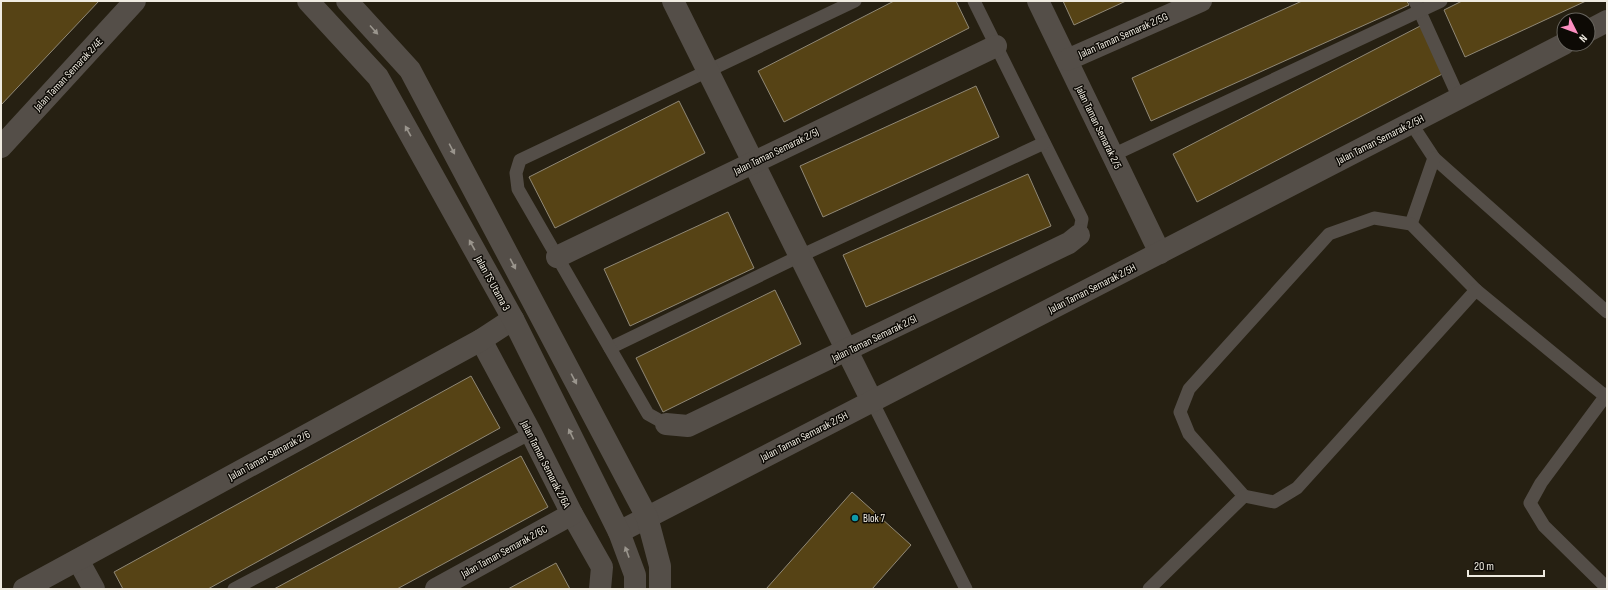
<svg xmlns="http://www.w3.org/2000/svg" width="1608" height="590" font-family="'Sofia Sans Condensed',sans-serif">
	<rect width="100%" height="100%" fill="#262012"/>
	<g fill="#564315" stroke="#908876">
		<polygon points="1,1 99,1 1,105"/>
		<polygon points="894,1 956,1 969,28 784,122 758,71"/>
		<polygon points="1063,1 1126,1 1074,25"/>
		<polygon points="1302,1 1407,1 1409,5 1151,121 1132,78"/>
		<polygon points="1462,1 1586,1 1465,57 1444,10"/>
		<polygon points="1426,23 1450,70 1197,202 1173,154"/>
		<polygon points="976,86 999,137 823,217 800,166"/>
		<polygon points="679,101 705,153 555,228 529,177"/>
		<polygon points="1028,174 1051,226 866,307 843,255"/>
		<polygon points="728,212 754,268 630,326 604,269"/>
		<polygon points="775,290 801,344 663,412 636,358"/>
		<polygon points="471,376 500,428 208,589 123,589 114,572"/>
		<polygon points="521,456 548,507 397,589 274,589"/>
		<polygon points="852,492 911,545 872,589 766,589"/>
		<polygon points="556,563 570,589 508,589"/>
	</g>
	<g fill="none" stroke-linecap="round" stroke-linejoin="round">
		<g stroke="#544e48" stroke-width="13">
			<polyline points="974,1 1082,219 1079,235"/>
			<polyline points="1415,1 1459,98"/>
			<polyline points="1411,123 1434,158 1607,312"/>
			<polyline points="1113,155 1441,1"/>
			<polyline points="1411,224 1434,158"/>
			<polyline points="610,348 800,256 1044,143"/>
			<polyline points="1607,394 1541,483 1530,503 1544,526 1607,588"/>
			<polyline points="872,401 966,589"/>
			<polyline points="666,424 648,414 518,189 516,173 520,160 855,1"/>
			<polyline points="1244,496 1189,434 1180,412 1189,389 1329,234 1374,218 1411,224 1476,290"/>
			<polyline points="234,589 531,433"/>
			<polyline points="1149,589 1244,496 1274,502 1297,488 1476,290 1605,396"/>
		</g>
		<g stroke="#544e48" stroke-width="22">
			<polyline points="673,1 872,401"/>
			<polyline points="1038,1 1160,253"/>
			<polyline points="1588,31 1607,21"/>
			<polyline points="1067,60 1201,1"/>
			<polyline points="1,147 135,1"/>
			<polyline points="557,257 996,46"/>
			<polyline points="481,340 531,433 572,514 602,567 600,589"/>
			<polyline points="666,424 688,426 1069,243 1079,235"/>
			<polyline points="619,532 1564,44"/>
			<polyline points="78,560 94,589"/>
			<polyline points="24,589 481,340 513,319"/>
			<polyline points="436,589 572,514"/>
		</g>
		<g stroke="#544e48" stroke-width="22">
			<polyline points="308,1 378,77 513,319 619,532 635,575 635,589"/>
			<polyline points="347,1 410,70 647,517 660,566 660,589"/>
		</g>
	</g>
	<defs><path id="oneway-solid" d="M-6-.8H1V-3.2L6.5 0L1 3.2V.8H-6Z"/></defs>
	<g fill="#9a958d">
		<use href="#oneway-solid" transform="translate(374 30) rotate(48)"/>
		<use href="#oneway-solid" transform="translate(408 131) rotate(-119)"/>
		<use href="#oneway-solid" transform="translate(452 149) rotate(62)"/>
		<use href="#oneway-solid" transform="translate(472 245) rotate(-119)"/>
		<use href="#oneway-solid" transform="translate(513 264) rotate(62)"/>
		<use href="#oneway-solid" transform="translate(574 379) rotate(62)"/>
		<use href="#oneway-solid" transform="translate(571 434) rotate(-116)"/>
		<use href="#oneway-solid" transform="translate(627 552) rotate(-110)"/>
	</g>
	<circle fill="#0f9aa8" stroke="#0d0a05" stroke-width="1.5" cx="855" cy="518" r="4"/>
	<g text-anchor="middle" stroke-width="3" stroke-linejoin="round" paint-order="stroke">
		<g font-size="11" fill="#efebe1" stroke="#0d0a05">
			<text transform="translate(1123 35) rotate(-24)" y="4">Jalan Taman Semarak 2/5G</text>
			<text transform="translate(68 74) rotate(-47)" y="4">Jalan Taman Semarak 2/4E</text>
			<text transform="translate(1099 127) rotate(64)" y="4">Jalan Taman Semarak 2/5</text>
			<text transform="translate(1380 139) rotate(-27)" y="4">Jalan Taman Semarak 2/5H</text>
			<text transform="translate(776 151) rotate(-26)" y="4">Jalan Taman Semarak 2/5J</text>
			<text transform="translate(493 283) rotate(61)" y="4">Jalan TS Utama 3</text>
			<text transform="translate(1092 288) rotate(-27)" y="4">Jalan Taman Semarak 2/5H</text>
			<text transform="translate(874 338) rotate(-26)" y="4">Jalan Taman Semarak 2/5I</text>
			<text transform="translate(804 436) rotate(-27)" y="4">Jalan Taman Semarak 2/5H</text>
			<text transform="translate(269 455) rotate(-29)" y="4">Jalan Taman Semarak 2/6</text>
			<text transform="translate(546 464) rotate(63)" y="4">Jalan Taman Semarak 2/6A</text>
			<text transform="translate(504 551) rotate(-29)" y="4">Jalan Taman Semarak 2/6C</text>
		</g>
		<g font-size="11" fill="#efebe1" stroke="#0d0a05" text-anchor="start">
			<text x="863" y="522">Blok 7</text>
		</g>
	</g>
	<rect width="1608" height="590" fill="none" stroke="#efebe1" stroke-width="4"/>
	<g transform="translate(1576 32) rotate(132)"><circle r="19" fill="#0d0a05" stroke="#67645d"/>
	<path d="M0-3L7 15L0 10L-7 15Z" fill="#fc8fc1"/>
	<text y="-6" font-size="11" font-weight="bold" text-anchor="middle" fill="#efebe1">N</text>
	</g>
	<path d="M1468 570v6h76v-6" fill="none" stroke="#efebe1" stroke-width="2"/>
	<text x="1474" y="570" font-size="12" fill="#efebe1" stroke="#0d0a05" stroke-width="3" paint-order="stroke">20 m</text>
</svg>
